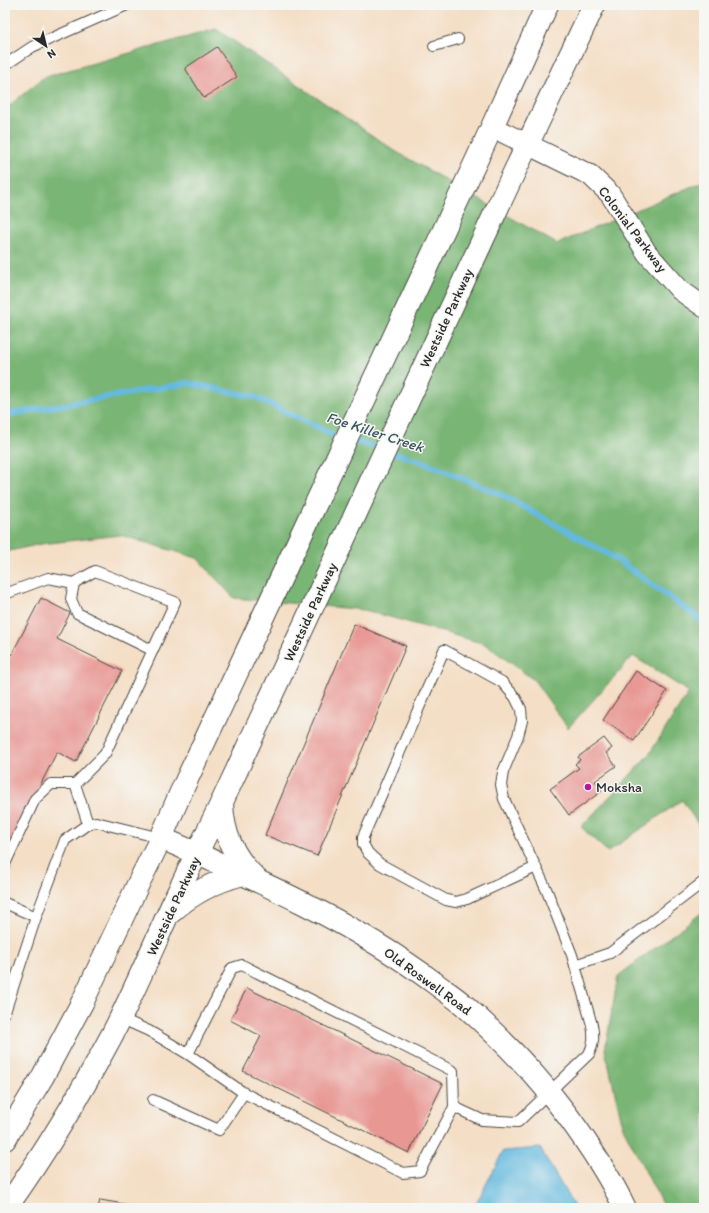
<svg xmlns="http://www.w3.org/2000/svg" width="709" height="1213" font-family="Itim,sans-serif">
	<rect width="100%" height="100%" fill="#f6f6f2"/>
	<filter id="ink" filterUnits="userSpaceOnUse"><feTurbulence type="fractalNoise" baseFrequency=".025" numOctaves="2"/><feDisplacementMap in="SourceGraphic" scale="8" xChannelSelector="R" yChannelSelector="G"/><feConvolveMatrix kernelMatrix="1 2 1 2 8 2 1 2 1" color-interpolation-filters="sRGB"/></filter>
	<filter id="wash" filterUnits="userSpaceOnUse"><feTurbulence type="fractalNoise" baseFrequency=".012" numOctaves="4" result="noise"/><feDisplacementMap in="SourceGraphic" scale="16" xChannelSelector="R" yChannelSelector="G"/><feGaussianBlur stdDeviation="0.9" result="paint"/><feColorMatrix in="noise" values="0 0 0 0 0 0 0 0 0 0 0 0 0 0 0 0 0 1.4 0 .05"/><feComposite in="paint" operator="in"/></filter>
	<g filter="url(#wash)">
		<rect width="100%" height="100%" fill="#f4dec5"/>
		<g fill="#79b574" stroke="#527050">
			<polygon points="216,29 395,151 557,244 704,181 704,833 682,800 608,852 581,827 648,756 689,692 633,656 568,728 534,680 485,644 365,610 234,598 197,558 120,535 41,544 5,552 5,109 44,77"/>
			<polygon points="704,911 704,1208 664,1208 623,1127 605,1050 618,976"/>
		</g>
		<polygon fill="#63b9df" stroke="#477285" points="540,1148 575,1208 474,1208 503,1151"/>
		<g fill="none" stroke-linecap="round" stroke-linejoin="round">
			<g stroke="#63b9df" stroke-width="6">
				<polyline points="5,415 188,383 255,397 329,433 342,437"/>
				<polyline points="351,440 418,460 502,495 615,558 704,622"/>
			</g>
		</g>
		<g id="blocks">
			<g fill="#e89793">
				<polygon points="217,47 237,77 204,98 185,68"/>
				<polygon points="41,598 70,613 57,639 122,671 76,762 57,752 5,855 5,667"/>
				<polygon points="354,624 406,646 317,856 265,835"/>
				<polygon points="636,671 667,691 634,741 603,720"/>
				<polygon points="604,738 612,748 606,753 616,766 595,781 602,791 569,815 550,789 579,768 575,764 580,760 578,757"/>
				<polygon points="247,988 443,1084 409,1153 243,1071 261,1036 230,1020"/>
				<polygon points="100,1200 142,1207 142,1208 98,1208"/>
			</g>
		</g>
	</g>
	<g filter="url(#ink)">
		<use href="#blocks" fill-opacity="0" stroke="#494642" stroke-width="1"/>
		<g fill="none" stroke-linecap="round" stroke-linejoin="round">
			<g stroke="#494642" stroke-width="12">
				<g id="service">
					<polyline points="434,46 458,39"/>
					<polyline points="5,65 32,47 127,5"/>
					<polyline points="74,583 71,599 77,613 152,650"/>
					<polyline points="5,594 48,578 74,583 95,571 175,602 105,754 75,784 88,824"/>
					<polyline points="5,864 35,799 51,784 75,784"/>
					<polyline points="5,903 36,917"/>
					<polyline points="575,965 610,953 702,883"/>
					<polyline points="5,1012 36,917 65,840 88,824 96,822 161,838"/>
					<polyline points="120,1018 149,1031 188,1054"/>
					<polyline points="153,1100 219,1130 244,1093"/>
					<path d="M454,1107L453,1071L242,965L232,968L188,1054L244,1093L403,1173L420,1171L454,1107L482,1120L518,1122L589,1054C594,1044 594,1036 592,1025L572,955L547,891L504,799L501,785L503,772L518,736L522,721L521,709L515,697L502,682L444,650L363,837V844L368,853L380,864L446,900L456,902L467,899L536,867"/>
				</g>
			</g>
			<g stroke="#494642" stroke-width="22">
				<polyline id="minor" points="492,127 590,175 610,194 647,253 680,290 704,307"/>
			</g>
			<g stroke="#494642" stroke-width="24">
				<path id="tertiary" d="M161,838C256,879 352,921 436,984C445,991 456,998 465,1006C502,1039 537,1075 567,1115C589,1145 609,1175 625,1208"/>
			</g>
			<g stroke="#494642" stroke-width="24">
				<g id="secondary">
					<path d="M222,802C223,836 234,858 258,881"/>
					<path d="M171,912C192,893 216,881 243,874"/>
					<polyline points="5,1139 43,1076 83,1001 141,878 161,838 181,792 492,127 547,5"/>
					<path d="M6,1208C45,1153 80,1095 112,1035C134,992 153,947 173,903C189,869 205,836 222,802L510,181L594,5"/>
				</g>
			</g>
			<use href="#service" stroke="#fff" stroke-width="10"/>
			<use href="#minor" stroke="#fff" stroke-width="20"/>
			<use href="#tertiary" stroke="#fff" stroke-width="22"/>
			<use href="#secondary" stroke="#fff" stroke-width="22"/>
		</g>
	</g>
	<circle fill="#b5179e" stroke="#f6f6f2" stroke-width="1.5" cx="588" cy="787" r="4"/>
	<g text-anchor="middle" stroke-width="3" stroke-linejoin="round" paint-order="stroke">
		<g font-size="14" fill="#2b2b2b" stroke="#f6f6f2">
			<text transform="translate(633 229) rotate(53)" y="5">Colonial Parkway</text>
			<text transform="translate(446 318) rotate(-65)" y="5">Westside Parkway</text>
			<text transform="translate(310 612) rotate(-65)" y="5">Westside Parkway</text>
			<text transform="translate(173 906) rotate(-65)" y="5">Westside Parkway</text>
			<text transform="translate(428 981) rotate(36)" y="5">Old Roswell Road</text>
		</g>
		<g font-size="14" fill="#2b2b2b" stroke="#f6f6f2" text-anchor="start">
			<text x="596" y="792">Moksha</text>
		</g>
		<g font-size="15" font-style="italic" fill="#3c5661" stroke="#f6f6f2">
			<text transform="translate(375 432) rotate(18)" y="5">Foe Killer Creek</text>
		</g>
	</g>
	<rect width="709" height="1213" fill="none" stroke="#f6f6f2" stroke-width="20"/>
	<g transform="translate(46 46) rotate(145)" stroke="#f6f6f2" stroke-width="3" paint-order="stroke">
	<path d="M0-3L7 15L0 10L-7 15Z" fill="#2b2b2b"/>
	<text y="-6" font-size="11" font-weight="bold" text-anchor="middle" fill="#2b2b2b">N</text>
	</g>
</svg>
